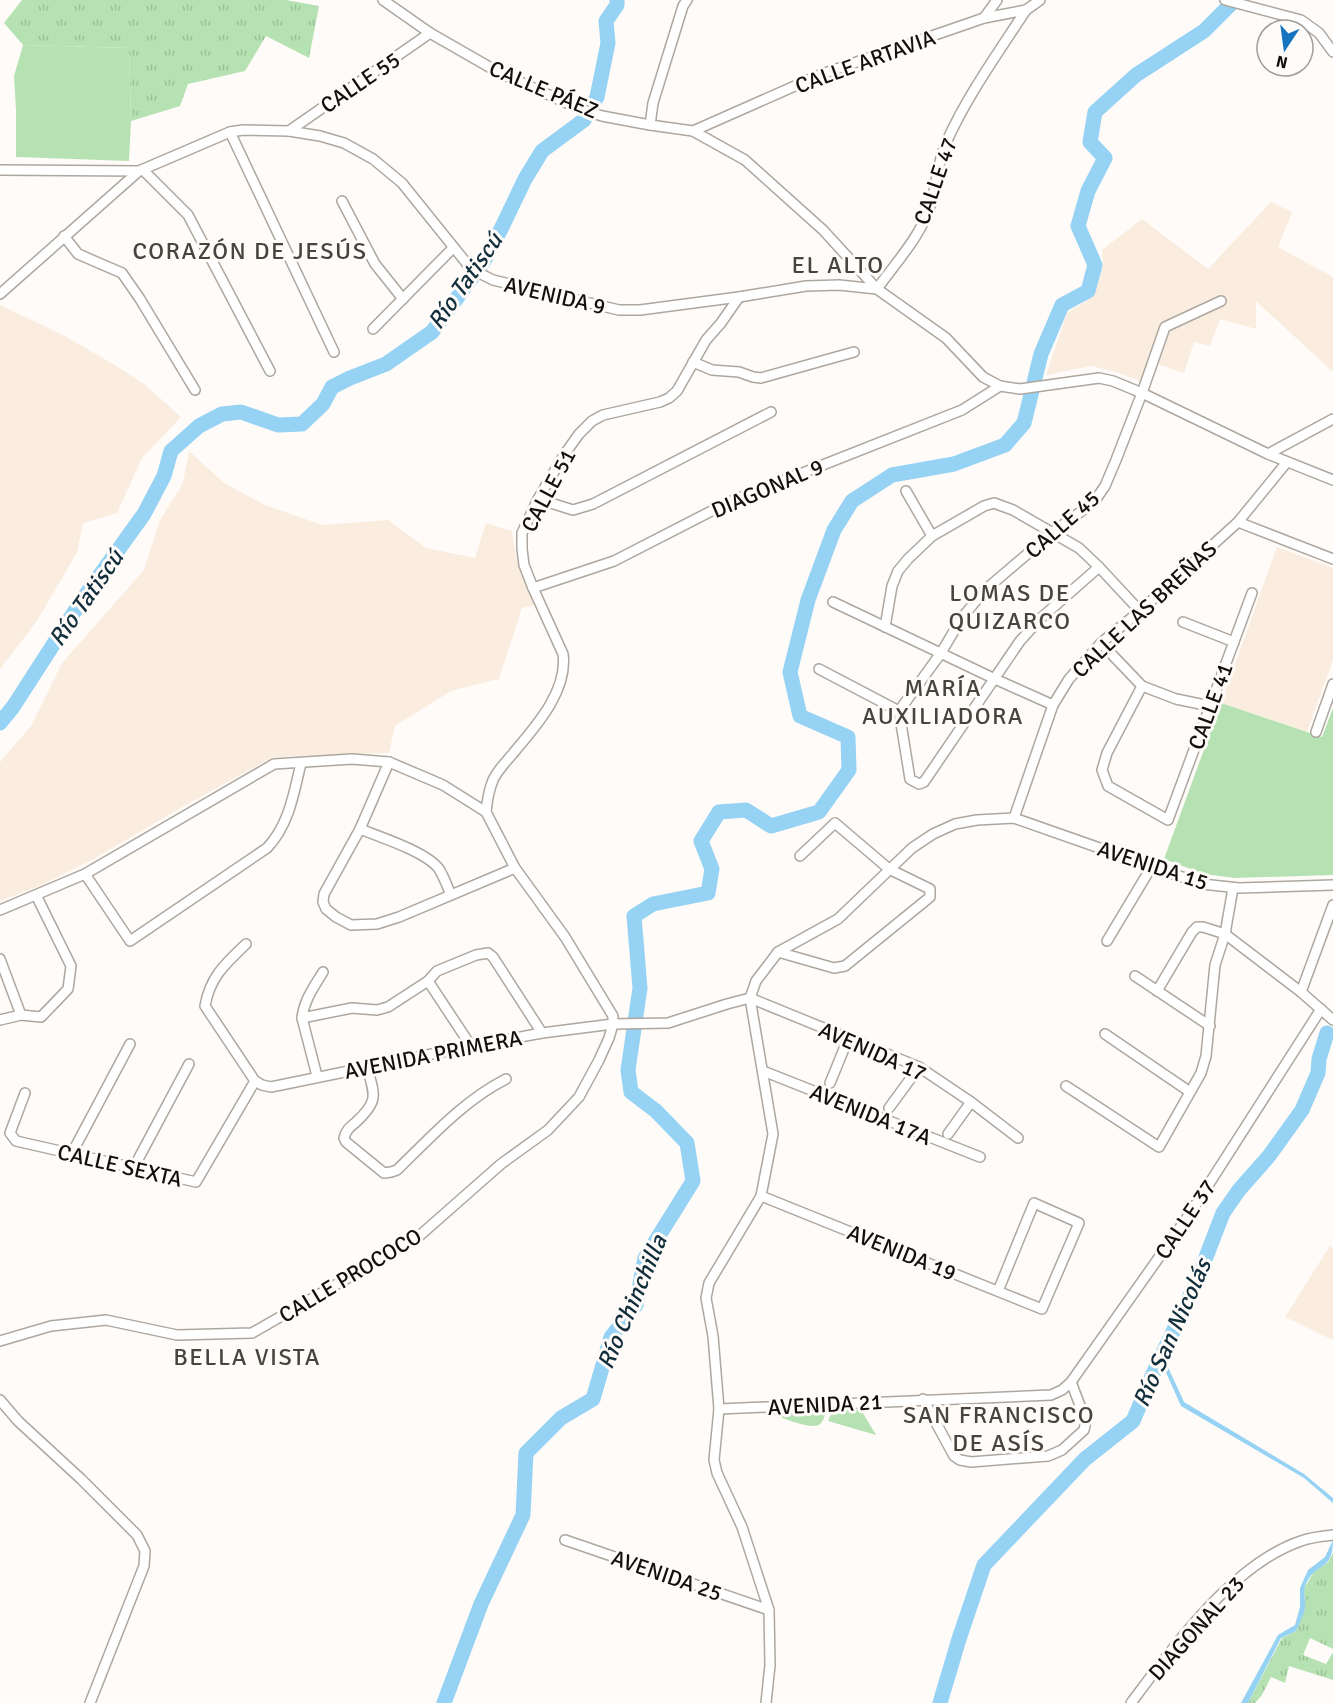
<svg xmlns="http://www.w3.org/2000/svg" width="1333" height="1703" font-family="Signika,sans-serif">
	<defs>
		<pattern id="grass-tufts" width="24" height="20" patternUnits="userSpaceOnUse" patternTransform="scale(1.5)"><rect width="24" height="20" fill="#b6e2b3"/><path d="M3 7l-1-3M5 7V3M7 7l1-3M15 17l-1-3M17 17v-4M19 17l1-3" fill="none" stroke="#9bc199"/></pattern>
	</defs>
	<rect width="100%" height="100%" fill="#fefbf8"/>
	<g fill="#faeddf">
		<polygon points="1271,202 1292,212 1278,247 1333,277 1333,372 1256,301 1256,329 1220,319 1210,346 1194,342 1184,373 1158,364 1150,385 1119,373 1092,366 1046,375 1067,313 1088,300 1097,285 1103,266 1102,250 1142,219 1208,269"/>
		<polygon points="0,305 63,335 113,364 144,384 181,417 142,458 117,513 83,523 77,552 37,621 0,669"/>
		<polygon points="189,451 224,483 265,505 322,525 388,520 426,548 475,558 486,523 512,531 516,557 536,605 522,608 499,679 451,691 395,726 389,753 273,757 184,806 92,860 39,886 0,901 0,762 31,726 62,663 144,570 160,520 183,483"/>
		<polygon points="1277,547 1333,568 1333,660 1307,732 1221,703"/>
		<polygon points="1330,1246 1333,1248 1333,1340 1285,1317"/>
	</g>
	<g fill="url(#grass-tufts)">
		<polygon points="22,0 286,0 319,6 309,58 266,36 245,71 188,84 180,106 131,121 129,48 23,45 4,23"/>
		<polygon points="1333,1553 1333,1649 1310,1638 1303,1655 1326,1664 1333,1652 1333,1680 1289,1666 1285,1683 1271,1677 1262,1695 1255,1703 1248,1703 1282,1638 1296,1631 1305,1609 1304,1588 1314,1572 1328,1562"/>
	</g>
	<g fill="#b6e2b3">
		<polygon points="23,45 129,48 131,121 129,161 16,157 16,110 14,76"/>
		<polygon points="1221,703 1322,737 1333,708 1333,875 1235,878 1204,874 1164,859"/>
		<polygon points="858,1405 876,1435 828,1421 834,1406"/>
		<path d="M827,1406C825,1412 825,1420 820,1424C811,1432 772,1413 760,1409Z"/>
	</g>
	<g fill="#95d2f4">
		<polygon points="1162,1354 1184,1402 1304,1474 1333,1498 1333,1503 1304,1478 1181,1406 1160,1359"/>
		<path d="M1333,1540C1333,1573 1315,1561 1305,1586C1303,1593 1306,1602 1305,1609C1303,1617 1299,1624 1296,1631L1281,1638L1248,1703H1241L1278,1635L1295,1625L1300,1607V1588L1308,1570L1325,1557Z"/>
	</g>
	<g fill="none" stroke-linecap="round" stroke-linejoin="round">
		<g stroke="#95d2f4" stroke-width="15">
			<polyline points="0,723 13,707 82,600 144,514 164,476 171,451 199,426 222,414 241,412 278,425 302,424 323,404 332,387 350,378 386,364 432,332 484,261 501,229 525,179 542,151 584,120 597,97 608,43 606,21 617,5 617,0"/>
			<polyline points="444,1703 481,1604 523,1515 526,1453 561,1418 593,1399 611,1337 636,1305 645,1258 693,1181 687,1143 656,1111 631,1092 628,1070 640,988 634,916 653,904 708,893 712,869 701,841 719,812 746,810 771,826 819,812 849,770 848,737 800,716 790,672 808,600 834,530 852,501 892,475 954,464 1005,445 1024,423 1041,354 1062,305 1088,291 1095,265 1078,226 1088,191 1105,158 1090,142 1095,112 1136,75 1204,31 1235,0"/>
			<polyline points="940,1703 959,1639 984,1565 1085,1459 1133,1421 1153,1374 1196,1283 1223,1213 1239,1190 1269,1156 1302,1110 1318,1073 1319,1059 1327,1033"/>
		</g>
		<g stroke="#ada79f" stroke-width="12">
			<g id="street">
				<polyline points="383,0 430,33 498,72 580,109 602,116 650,125 693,131 745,160 823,230 877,289"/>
				<polyline points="1225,0 1301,20 1319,33 1333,52"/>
				<polyline points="984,18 997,0"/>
				<polyline points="650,125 653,103 683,6 687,0"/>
				<polyline points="289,131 430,33"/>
				<polyline points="693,131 822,74 984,18 1026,10 1040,0"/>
				<polyline points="230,132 334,352"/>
				<polyline points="0,170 139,171"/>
				<polyline points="143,170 188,215 270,371"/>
				<polyline points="342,201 375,264 403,299"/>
				<polyline points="64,236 78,254 122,273 140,299 195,390"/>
				<path d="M877,289C897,261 923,234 932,200C937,181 938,161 946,143C967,96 998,53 1026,10"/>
				<polyline points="0,294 139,171 230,132 243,130 289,131 320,136 344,143 373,159 402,183 468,265 473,270 493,280 619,310 640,310 739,297 806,286 839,285 877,289 946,338 983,377 1000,386 1020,389 1099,378 1113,381 1142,393 1268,454 1333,480"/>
				<polyline points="373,329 453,248"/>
				<polyline points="693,362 712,370 739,372 753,377 761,378 854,352"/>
				<polyline points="1268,454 1333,419"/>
				<polyline points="906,491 932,536"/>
				<polyline points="538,499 573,510 593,504 771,412"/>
				<polyline points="1238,522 1333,559"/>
				<polyline points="1099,567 1041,618 1020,641 924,782 919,784 910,779 899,711 941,653 961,619 985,590 1053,532 1094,502 1105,486 1116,460 1142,393 1165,327 1221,301"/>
				<polyline points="533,588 614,561 729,502 962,410 1000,386"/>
				<polyline points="833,602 995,679 1053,705"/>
				<polyline points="1183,622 1234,642"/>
				<polyline points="885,627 892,586 898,571 908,559 932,536 984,506 994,503 1013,510 1079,548 1099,567 1140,611"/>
				<polyline points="1101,643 1142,686 1176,699 1210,706"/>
				<polyline points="819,669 899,711"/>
				<polyline points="1142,686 1107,753 1102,770 1108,786 1168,820 1252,593"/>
				<polyline points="1316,732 1333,684"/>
				<polyline points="389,762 360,829 324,894 323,902 326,909 336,917 351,925 377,924 399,917 515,868"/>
				<path d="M486,812C487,801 489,790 493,780C498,769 508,760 515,751C537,725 568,690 563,654L533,588L524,565L522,549V533L538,499L564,455L579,434L592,421L603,415L660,402L669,398L677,391L706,340L721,323L739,297"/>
				<polyline points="1014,818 1053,705 1069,679 1101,643 1140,611 1238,522 1287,462"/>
				<path d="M360,829C380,837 427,852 439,869C444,877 447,886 451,895"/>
				<path d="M85,874L130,941L267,848C289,825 294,793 301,763"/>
				<polyline points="0,910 85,874 274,764 352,759 389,762 443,785 486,812 515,868 565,937 613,1016 613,1024 609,1038 599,1060 579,1097 548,1130 501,1164 417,1238 252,1333 177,1335 106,1320 51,1326 0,1341"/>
				<polyline points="1107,941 1152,866"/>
				<path d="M246,944C225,964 210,977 205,1006L255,1081L262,1085L271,1087L471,1046L542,1033L613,1024L668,1023L727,1004L750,998"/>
				<polyline points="778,952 834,968 845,966 930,897 930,889 889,869 835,823 800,856"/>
				<polyline points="0,959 21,1015"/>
				<polyline points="1135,976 1210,1026"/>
				<polyline points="428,981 471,1046"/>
				<polyline points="1157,991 1192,932 1197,927 1203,927 1225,934 1301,992 1333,1020"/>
				<polyline points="1301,992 1333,905"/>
				<polyline points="750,998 919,1067 971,1102 1018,1138"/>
				<polyline points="302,1018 352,1008 377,1010 388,1007 428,981 437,971 476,955 488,953 493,957 542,1033"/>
				<polyline points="0,1020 21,1015 41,1017 68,989 71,966 36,895"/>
				<polyline points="1105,1034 1190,1092"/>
				<path d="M367,1067C375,1096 379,1101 355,1123C350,1127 346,1130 344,1138L346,1142L384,1173L391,1172L397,1170C431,1137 463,1101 506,1079"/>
				<polyline points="763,1071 980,1157"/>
				<path d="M317,1076L302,1018C304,1000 314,987 323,972"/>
				<polyline points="830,1083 848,1039"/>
				<polyline points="1066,1086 1159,1147 1201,1073 1206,1056 1215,965 1225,934 1233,888"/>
				<polyline points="25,1093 10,1133 16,1141 196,1182 255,1081"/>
				<polyline points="889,1108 919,1067"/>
				<polyline points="948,1134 971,1102"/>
				<polyline points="72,1153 130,1044"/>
				<polyline points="134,1167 189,1064"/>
				<path d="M761,1196C855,1234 948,1271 1042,1309L1079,1223L1034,1203L998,1291"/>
				<polyline points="923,1399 954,1456 960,1460 971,1462 1048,1456 1062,1450 1084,1430 1086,1421 1071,1382"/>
				<polyline points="0,1400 18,1421 81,1479 137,1535 145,1551 144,1566 90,1703"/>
				<polyline points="719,1409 1051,1395 1062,1390 1071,1382 1191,1212 1321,1009"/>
				<polyline points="565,1540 769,1610"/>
				<polyline points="766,1703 770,1665 769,1610 742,1527 717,1473 714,1460 719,1409 713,1336 706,1298 709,1283 761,1196 773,1134 750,998 756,981 778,952 838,919 912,848 933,834 955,824 977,820 1014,818 1202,884 1239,888 1333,885"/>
				<path d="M1131,1703C1173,1647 1233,1564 1301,1541C1311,1537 1323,1536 1333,1535"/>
			</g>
		</g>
		<use href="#street" stroke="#fff" stroke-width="9"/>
	</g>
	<g text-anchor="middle" stroke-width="6" stroke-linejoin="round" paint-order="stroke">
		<g font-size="22" fill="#120f0d" stroke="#fefbf8">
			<text transform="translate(865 61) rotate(-20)" y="8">CALLE ARTAVIA</text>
			<text transform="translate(360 82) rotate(-34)" y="8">CALLE 55</text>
			<text transform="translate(544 89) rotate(23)" y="8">CALLE PÁEZ</text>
			<text transform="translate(935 181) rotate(-71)" y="8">CALLE 47</text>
			<text transform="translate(555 295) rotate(13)" y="8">AVENIDA 9</text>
			<text transform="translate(767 488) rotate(-23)" y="8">DIAGONAL 9</text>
			<text transform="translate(548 490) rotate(-62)" y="8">CALLE 51</text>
			<text transform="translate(1062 524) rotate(-41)" y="8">CALLE 45</text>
			<text transform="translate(1144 609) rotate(-43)" y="8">CALLE LAS BREÑAS</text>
			<text transform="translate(1210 706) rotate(-70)" y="8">CALLE 41</text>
			<text transform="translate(1153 865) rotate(18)" y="8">AVENIDA 15</text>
			<text transform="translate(873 1051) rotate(24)" y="8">AVENIDA 17</text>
			<text transform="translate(433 1054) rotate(-11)" y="8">AVENIDA PRIMERA</text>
			<text transform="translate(871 1114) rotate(22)" y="8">AVENIDA 17A</text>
			<text transform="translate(120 1165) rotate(13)" y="8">CALLE SEXTA</text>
			<text transform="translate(1185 1219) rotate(-56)" y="8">CALLE 37</text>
			<text transform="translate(902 1252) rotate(22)" y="8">AVENIDA 19</text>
			<text transform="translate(350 1275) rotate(-31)" y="8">CALLE PROCOCO</text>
			<text transform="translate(825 1404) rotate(-3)" y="8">AVENIDA 21</text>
			<text transform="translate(667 1575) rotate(19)" y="8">AVENIDA 25</text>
			<text transform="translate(1196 1628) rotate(-48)" y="8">DIAGONAL 23</text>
		</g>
		<g font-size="24" letter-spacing="1.5" fill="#48433c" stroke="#fefbf8">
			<text x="250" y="259">CORAZÓN DE JESÚS</text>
			<text x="838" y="273">EL ALTO</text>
			<text x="1010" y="601">LOMAS DE<tspan x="1010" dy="28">QUIZARCO</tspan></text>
			<text x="943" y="696">MARÍA<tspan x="943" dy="28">AUXILIADORA</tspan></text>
			<text x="247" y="1365">BELLA VISTA</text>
			<text x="999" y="1423">SAN FRANCISCO<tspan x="999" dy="28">DE ASÍS</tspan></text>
		</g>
		<g font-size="24" font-style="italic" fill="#112e3c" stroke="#fefbf8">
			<text transform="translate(465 281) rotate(-55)" y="8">Río Tatiscú</text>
			<text transform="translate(86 598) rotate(-55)" y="8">Río Tatiscú</text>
			<text transform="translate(632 1302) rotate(-67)" y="8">Río Chinchilla</text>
			<text transform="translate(1172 1333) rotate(-66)" y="8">Río San Nicolás</text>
		</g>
	</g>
	<g transform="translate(1285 48) rotate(193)"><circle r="28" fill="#fefbf8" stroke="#a09d9a" stroke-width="1.5"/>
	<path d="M0-4.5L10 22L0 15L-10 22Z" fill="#1673c0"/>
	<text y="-9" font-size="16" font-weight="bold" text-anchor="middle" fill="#120f0d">N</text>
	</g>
</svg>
